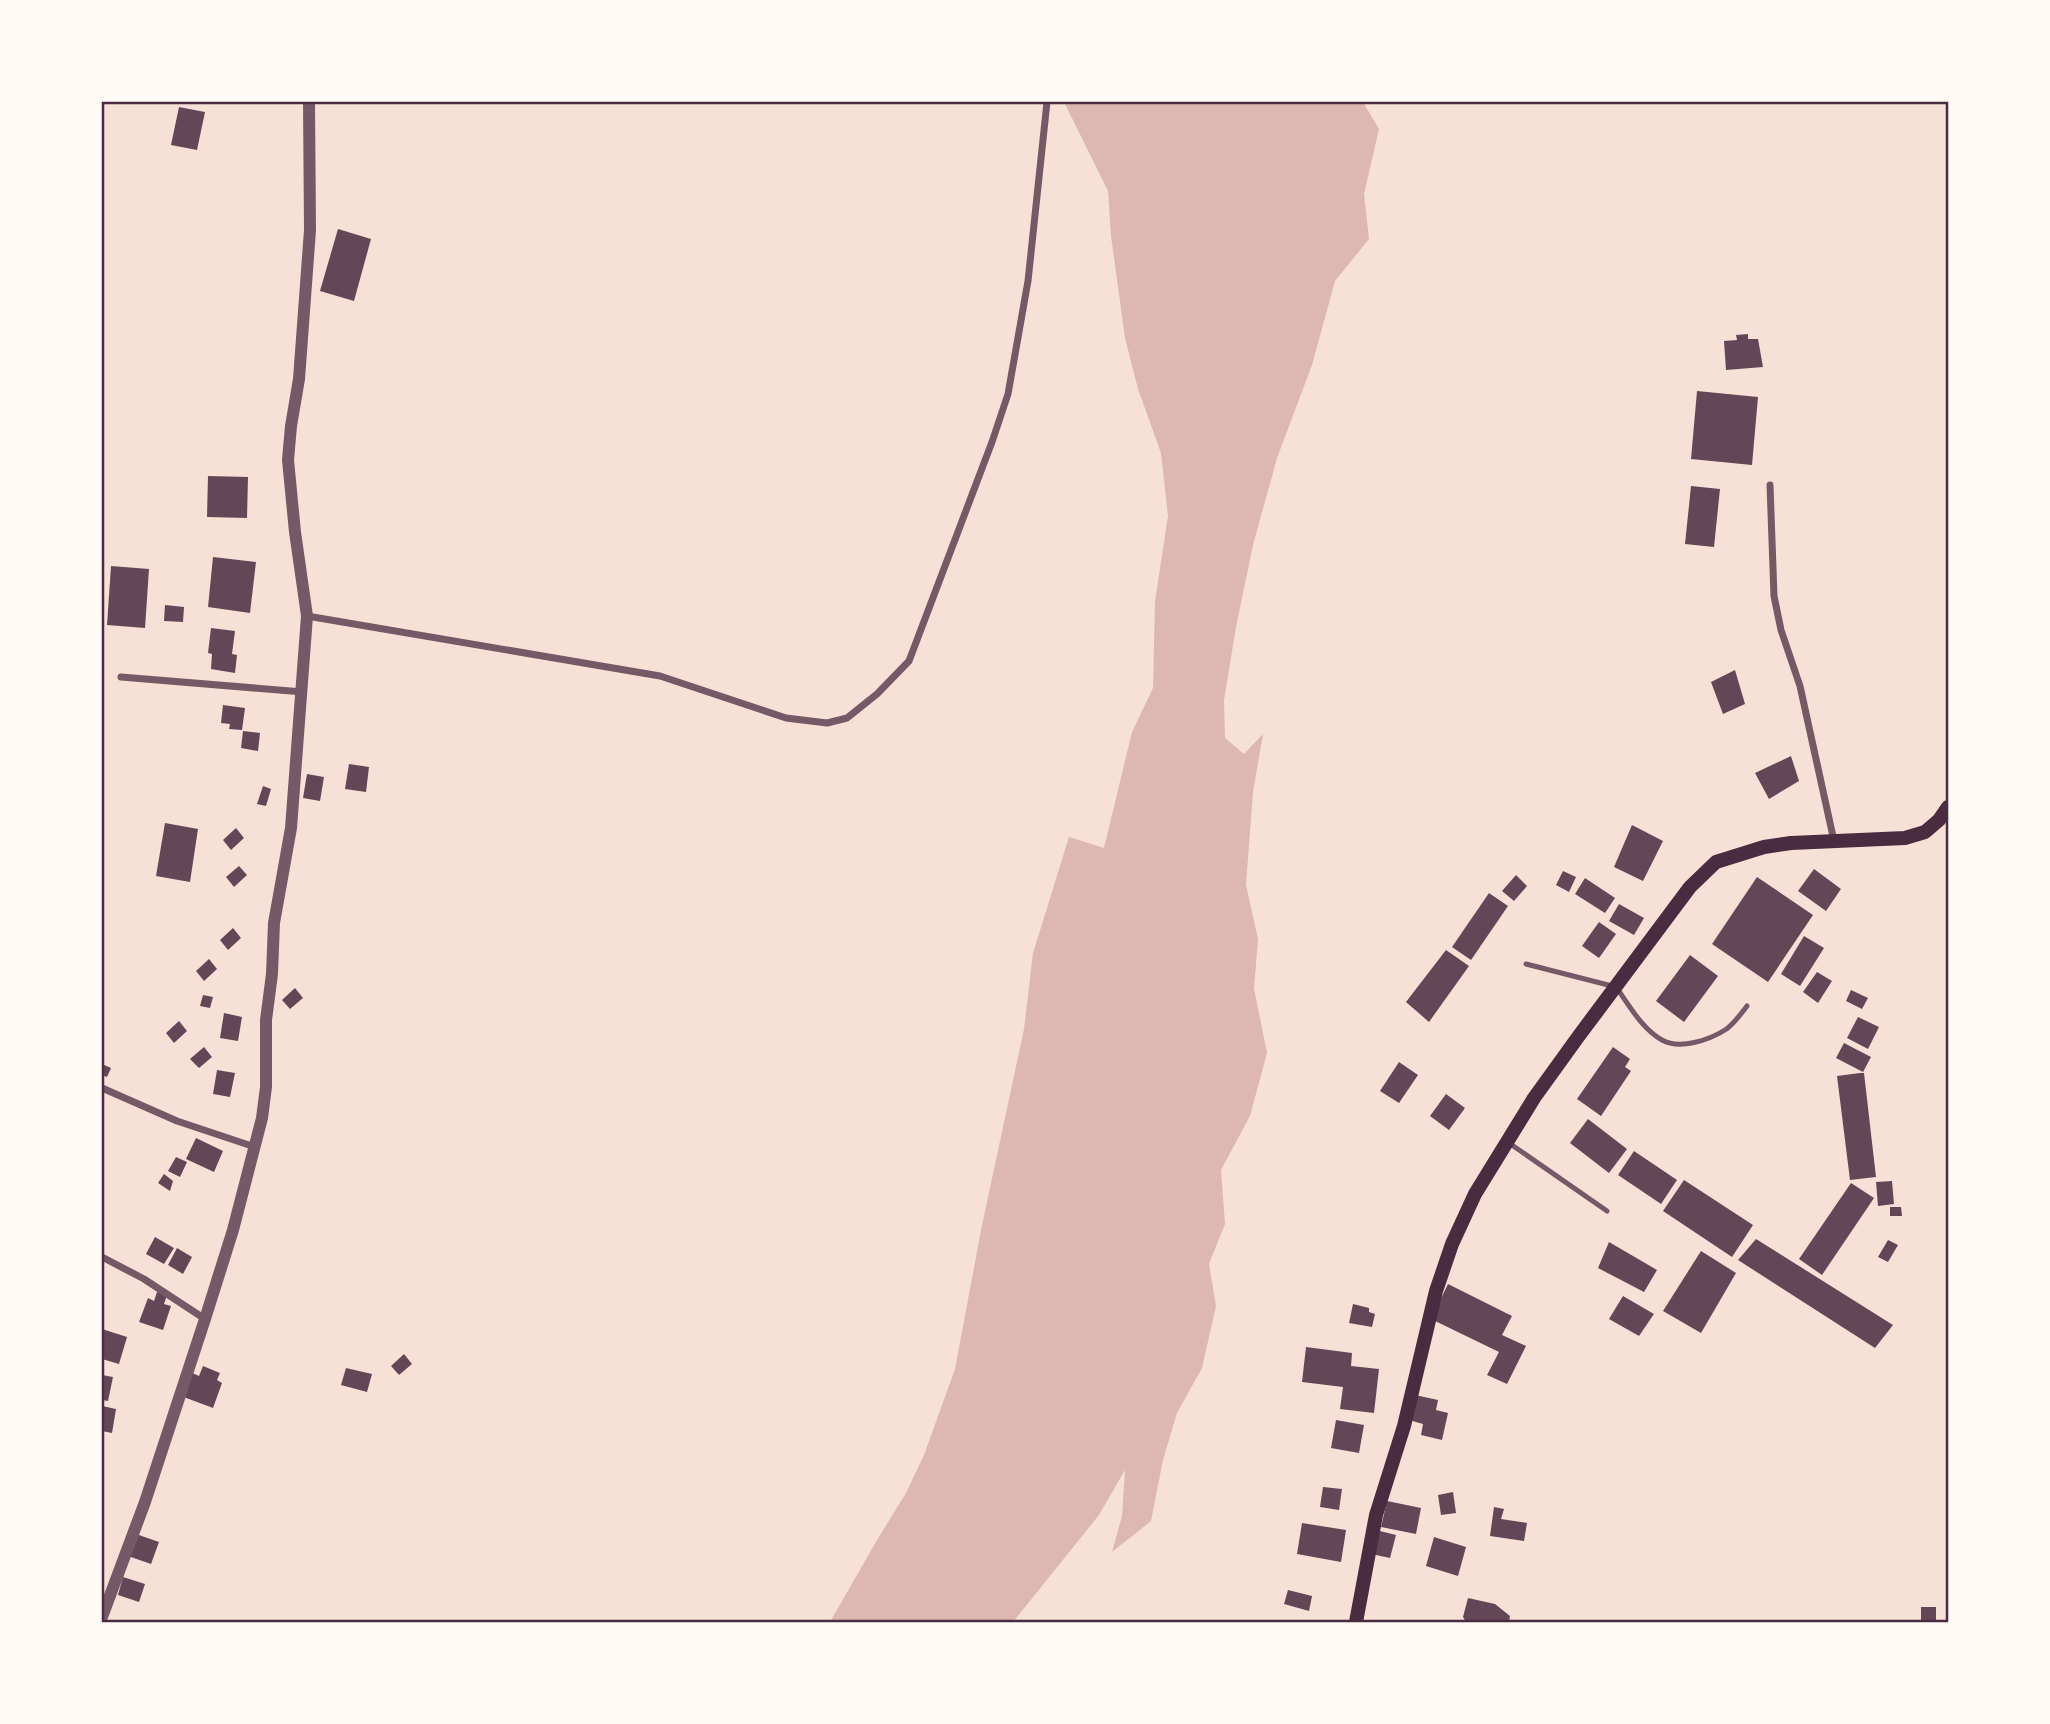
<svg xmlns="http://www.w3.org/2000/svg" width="2050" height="1724" font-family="'Exo 2',sans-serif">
	<rect width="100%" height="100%" fill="#f7e1d7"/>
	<polygon fill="#dcb8b0" points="1064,102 1363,102 1379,129 1364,194 1369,239 1335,281 1312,365 1277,458 1253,545 1236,627 1224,700 1225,738 1244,754 1263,734 1253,792 1246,885 1258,939 1254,989 1267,1053 1250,1116 1221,1170 1225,1224 1209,1264 1216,1306 1202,1368 1177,1413 1163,1460 1151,1521 1112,1552 1122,1516 1125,1470 1099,1515 1013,1622 830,1622 877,1540 906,1493 924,1455 955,1369 981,1230 1024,1029 1033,953 1069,837 1104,848 1132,732 1153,688 1155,601 1168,516 1161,453 1138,389 1125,338 1111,236 1108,191"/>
	<g fill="#644757">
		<polygon points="179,107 205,112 197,150 171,145"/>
		<polygon points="338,229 371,239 354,301 320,291"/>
		<polygon points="1748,334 1748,339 1758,339 1763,367 1726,370 1724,341 1737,340 1736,335"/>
		<polygon points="1697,391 1758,397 1752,465 1691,459"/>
		<polygon points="208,476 248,477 247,518 207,517"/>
		<polygon points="1691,486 1720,489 1714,547 1685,544"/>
		<polygon points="213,557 256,562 250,613 208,607"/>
		<polygon points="111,566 149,569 145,628 107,625"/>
		<polygon points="165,605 184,607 183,622 164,621"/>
		<polygon points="211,628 235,631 232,654 237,655 235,673 211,669 212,654 208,653"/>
		<polygon points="1735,670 1745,704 1723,714 1711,682"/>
		<polygon points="223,705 245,708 242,730 229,729 230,724 221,723"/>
		<polygon points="243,731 260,733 258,751 241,748"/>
		<polygon points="1791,756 1799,781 1769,799 1755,773"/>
		<polygon points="349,764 369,767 366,792 345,789"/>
		<polygon points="307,774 324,777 320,801 303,798"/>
		<polygon points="263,786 271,789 266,806 257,804"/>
		<polygon points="165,823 198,829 190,882 156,876"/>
		<polygon points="1632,825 1663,841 1643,881 1614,867"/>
		<polygon points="236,828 244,838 231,850 223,840"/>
		<polygon points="239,866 247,875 234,887 226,877"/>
		<polygon points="1814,869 1841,889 1826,911 1798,891"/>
		<polygon points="1563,871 1576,877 1569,892 1556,885"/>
		<polygon points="1516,875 1527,886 1514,901 1502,891"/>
		<polygon points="1757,877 1813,915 1768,982 1712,944"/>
		<polygon points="1585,878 1615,898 1605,913 1575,894"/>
		<polygon points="1489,893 1508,906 1471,960 1452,947"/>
		<polygon points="1619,904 1644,918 1634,935 1609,921"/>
		<polygon points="1599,922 1616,934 1599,958 1582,946"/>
		<polygon points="233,928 241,938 228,950 220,940"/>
		<polygon points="1804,936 1824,948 1800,986 1781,974"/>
		<polygon points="1446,950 1469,966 1429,1022 1406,1002"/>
		<polygon points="1690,955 1718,976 1684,1022 1656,1001"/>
		<polygon points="209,959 217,969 204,981 196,971"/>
		<polygon points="1817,972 1832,981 1818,1003 1803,992"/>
		<polygon points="295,988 303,998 290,1009 282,1000"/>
		<polygon points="1851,990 1868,998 1862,1009 1846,1001"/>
		<polygon points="203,995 213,997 210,1008 200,1006"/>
		<polygon points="224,1013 242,1017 238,1041 220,1038"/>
		<polygon points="1858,1017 1879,1027 1868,1049 1847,1038"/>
		<polygon points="179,1021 187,1031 174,1043 166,1033"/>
		<polygon points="1844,1043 1871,1057 1863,1072 1836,1058"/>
		<polygon points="204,1047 212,1057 199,1068 190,1059"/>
		<polygon points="1613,1047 1630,1059 1625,1067 1631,1071 1601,1116 1577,1099"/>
		<polygon points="1399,1062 1418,1075 1399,1103 1380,1091"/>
		<polygon points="102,1064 111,1068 107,1077 102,1075"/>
		<polygon points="217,1070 235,1073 230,1097 213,1094"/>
		<polygon points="1860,1073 1864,1073 1876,1177 1850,1180 1837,1076"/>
		<polygon points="1446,1094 1465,1108 1449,1130 1430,1116"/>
		<polygon points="1588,1119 1627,1149 1609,1173 1570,1143"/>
		<polygon points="196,1138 223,1151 214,1172 186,1159"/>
		<polygon points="1634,1151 1677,1180 1661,1204 1618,1175"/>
		<polygon points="176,1157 187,1162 180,1177 168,1171"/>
		<polygon points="164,1174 173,1181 170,1191 158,1183"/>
		<polygon points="1684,1180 1753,1225 1732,1257 1663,1211"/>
		<polygon points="1892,1181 1894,1204 1878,1206 1876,1182"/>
		<polygon points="1851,1183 1874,1198 1822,1275 1799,1259"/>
		<polygon points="1890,1207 1901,1207 1902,1216 1890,1216"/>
		<polygon points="155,1237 174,1248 164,1264 146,1254"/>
		<polygon points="1756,1239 1893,1325 1875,1348 1738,1260"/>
		<polygon points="1888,1240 1898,1245 1888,1262 1878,1257"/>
		<polygon points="1609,1242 1657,1270 1644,1292 1598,1268"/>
		<polygon points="177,1248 192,1257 183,1274 168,1265"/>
		<polygon points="1701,1251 1736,1273 1701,1333 1663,1311"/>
		<polygon points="1448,1284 1512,1316 1502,1335 1526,1346 1507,1384 1487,1375 1499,1352 1431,1319"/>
		<polygon points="157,1292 167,1295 164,1304 171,1306 163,1330 139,1322 148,1298 154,1301"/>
		<polygon points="1623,1296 1654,1314 1639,1336 1609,1319"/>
		<polygon points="1353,1304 1369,1308 1369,1312 1375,1314 1372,1327 1349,1323"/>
		<polygon points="102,1329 127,1337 119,1364 102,1359"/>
		<polygon points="1306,1347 1352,1353 1351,1366 1379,1369 1374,1413 1340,1409 1343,1387 1302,1382"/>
		<polygon points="404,1354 412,1364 399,1375 391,1366"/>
		<polygon points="203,1366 220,1373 217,1380 222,1383 213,1408 181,1396 190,1372 199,1376"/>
		<polygon points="346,1368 372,1374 367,1392 341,1385"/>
		<polygon points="102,1375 113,1377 108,1401 102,1400"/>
		<polygon points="1415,1395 1438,1400 1436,1410 1448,1413 1442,1440 1421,1435 1423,1424 1409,1420"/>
		<polygon points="102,1406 116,1409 112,1433 102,1431"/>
		<polygon points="1336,1420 1364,1425 1359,1453 1331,1448"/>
		<polygon points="1323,1487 1342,1489 1339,1510 1320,1507"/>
		<polygon points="1453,1492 1456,1513 1441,1515 1438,1495"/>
		<polygon points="1387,1501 1421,1508 1416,1534 1381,1527"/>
		<polygon points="1494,1507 1504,1509 1501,1519 1527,1523 1524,1541 1490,1536"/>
		<polygon points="1302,1523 1346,1530 1341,1562 1297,1554"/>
		<polygon points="1376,1530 1396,1535 1390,1558 1371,1554"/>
		<polygon points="136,1534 159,1542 151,1564 128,1556"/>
		<polygon points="1434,1537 1466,1547 1458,1576 1426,1566"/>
		<polygon points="123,1577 145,1584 139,1602 118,1595"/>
		<polygon points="1288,1590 1312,1596 1309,1611 1284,1604"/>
		<polygon points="1468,1598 1495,1604 1510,1616 1509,1622 1466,1622 1463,1617"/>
		<rect x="1921" y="1607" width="15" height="15"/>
	</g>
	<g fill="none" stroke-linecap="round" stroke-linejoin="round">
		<g stroke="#755966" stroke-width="5">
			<path d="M1526,964L1616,987C1629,1005 1642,1029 1662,1040C1680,1050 1709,1040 1725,1030C1733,1025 1741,1014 1747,1006"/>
			<polyline points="1509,1143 1607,1211"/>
		</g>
		<g stroke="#755966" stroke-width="7">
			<polyline points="1770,485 1774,596 1781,630 1800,686 1834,841"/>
			<polyline points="307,616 660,676 786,718 827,723 847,718 877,694 909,661 992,442 1008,394 1028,281 1047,102"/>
			<polyline points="121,677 303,692"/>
			<polyline points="102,1088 177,1121 255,1147"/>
			<polyline points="102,1257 144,1279 205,1319"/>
		</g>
		<polyline stroke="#755966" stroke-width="12" points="102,1617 145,1502 205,1319 233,1230 262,1118 266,1087 266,1020 272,974 274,923 291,828 307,616 295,532 288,460 291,426 299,379 310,230 309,102"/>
		<polyline stroke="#4a2c40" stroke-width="14" points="1356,1622 1376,1515 1404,1426 1436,1291 1452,1244 1475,1194 1534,1098 1578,1037 1690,887 1716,862 1764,847 1791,843 1905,838 1925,832 1939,820 1948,807"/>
	</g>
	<rect width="2050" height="1724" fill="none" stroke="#fffaf5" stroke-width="206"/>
	<rect x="103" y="103" width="1844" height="1518" fill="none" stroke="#4a2c40" stroke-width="2.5"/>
</svg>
